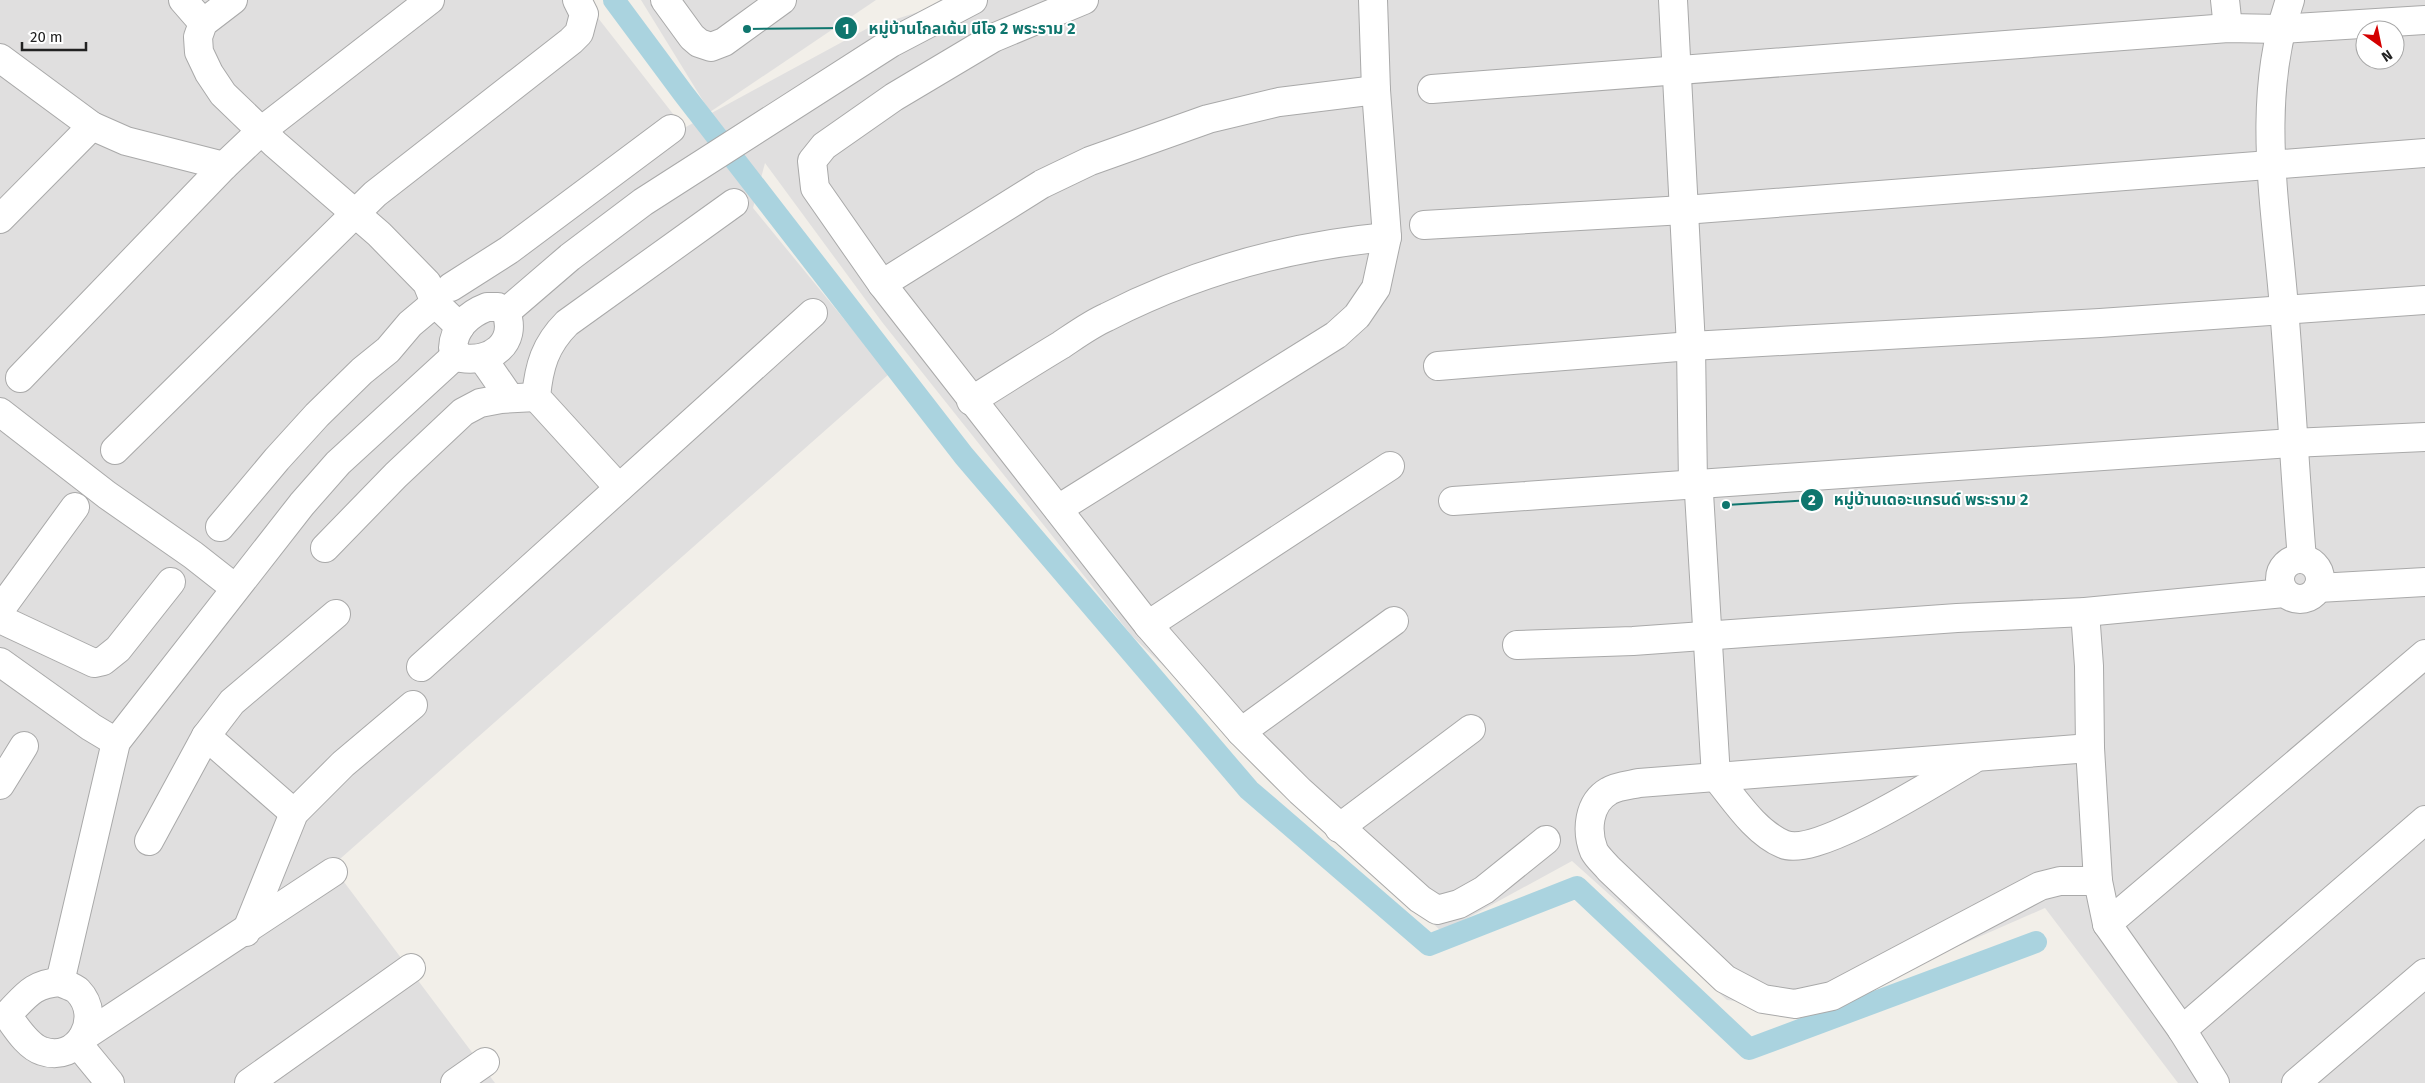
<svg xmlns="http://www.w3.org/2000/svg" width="2425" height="1083" font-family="'Fira Sans','Noto Sans Thai',sans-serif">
	<rect width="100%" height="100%" fill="#f2efe9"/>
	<g fill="#e0dfdf" fill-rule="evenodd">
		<path d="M0,0H584L684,128L868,28L956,0H2425V1083H2178L2045,908L1810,1011L1727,1000L1572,861L1442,932L1132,636L882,322L765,163L753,208L889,374L332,866L495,1083H0ZM2365,30H2395V60H2365Z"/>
		<polygon points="641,0 876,0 710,112"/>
	</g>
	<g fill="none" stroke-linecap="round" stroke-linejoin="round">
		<polyline stroke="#aad3df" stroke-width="22" points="614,0 683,93 964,456 1249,790 1429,945 1577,887 1749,1049 2036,942"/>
		<g stroke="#a9a9a9" stroke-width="30">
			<g id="minor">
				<polyline points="183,0 203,23"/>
				<polyline points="233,0 203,23 198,37 199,52 209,73 223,94 275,144 379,234 427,283 435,303 460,327"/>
				<polyline points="665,0 692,37 699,43 711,47 724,42 782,0"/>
				<polyline points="1084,0 993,38 894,97 824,146 812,161 815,188 882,284 1148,625 1241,732 1300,791 1420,899 1437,910 1459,904 1484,890 1546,840"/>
				<path d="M1673,0L1691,346L1693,484L1699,493L1716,777C1735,800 1755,832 1783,844C1816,859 1939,779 1972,760"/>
				<polyline points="2225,0 2228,28"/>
				<path d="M2290,0C2255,101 2276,205 2284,308C2291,392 2295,475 2302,559"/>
				<polyline points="0,58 92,126 126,141 224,166"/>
				<polyline points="1432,89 2228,28 2280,29 2425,20"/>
				<polyline points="0,219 92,126"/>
				<polyline points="1424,225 1684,210 2425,153"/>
				<polyline points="882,284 1042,184 1090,161 1208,119 1279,102 1376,90"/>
				<polyline points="451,287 509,250 671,129"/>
				<path d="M487,307H498L506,312C518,343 491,363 461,358L453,348C454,327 469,314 487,307Z"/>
				<polyline points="506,312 570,257 643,202 891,43 973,0"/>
				<polyline points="483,359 510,398"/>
				<polyline points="1438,366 1691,346 2100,323 2425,300"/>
				<polyline points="20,378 224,166 261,131 430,0"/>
				<path d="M971,401C1001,382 1031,363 1061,345C1076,335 1091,324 1107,317C1195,272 1289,246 1387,237"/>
				<polyline points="0,412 107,495 193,555 235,588"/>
				<polyline points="115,450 375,194 571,41 579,33 584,14 577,0"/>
				<path d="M619,488L536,397C539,366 545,345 567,323L734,203"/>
				<polyline points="1453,501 2292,443 2425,437"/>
				<polyline points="1058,509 1336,335 1357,316 1376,288 1387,237 1376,90 1373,0"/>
				<polyline points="220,527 277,459 317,415 362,371 388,350 410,324 435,303"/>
				<polyline points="325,548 396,475 463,412 480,403 501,399 536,397"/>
				<circle cx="2300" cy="579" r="20"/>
				<polyline points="2318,588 2425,582"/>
				<polyline points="0,610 75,507"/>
				<polyline points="2085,612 2089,666 2090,748 2098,881 2107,924 2182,1030 2215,1083"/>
				<polyline points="0,619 94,663 103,661 118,649 171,582"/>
				<polyline points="1148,625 1390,466"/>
				<polyline points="1517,645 1633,641 1957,618 2085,612 2284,593"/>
				<polyline points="0,662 91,727 116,742"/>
				<polyline points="421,667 813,313"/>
				<polyline points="1241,732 1394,621"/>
				<polyline points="206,736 294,813"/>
				<path d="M2090,748L1639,783C1630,785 1617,786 1609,791C1588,803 1586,831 1594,851C1597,857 1604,863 1609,869L1725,979L1763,999L1795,1004L1832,996L2040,886L2060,881H2098"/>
				<polyline points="0,785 24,746"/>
				<polyline points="1339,828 1471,729"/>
				<polyline points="149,841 206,736 232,702 336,614"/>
				<polyline points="2107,924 2425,654"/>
				<polyline points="246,932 294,813 343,764 413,705"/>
				<polyline points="60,982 116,742 302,504 338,463 457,354"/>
				<path d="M60,982C66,985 74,987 78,991C104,1018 78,1064 42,1051C27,1046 16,1027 7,1015C26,996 32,984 60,982Z"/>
				<polyline points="2182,1030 2425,820"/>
				<polyline points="83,1037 333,872"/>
				<polyline points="78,1044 110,1083"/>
				<polyline points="249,1083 411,968"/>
				<polyline points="455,1083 485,1062"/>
				<polyline points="2296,1083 2425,973"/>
			</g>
		</g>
		<use href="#minor" stroke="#fff" stroke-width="28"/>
	</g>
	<path fill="none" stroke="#0f766e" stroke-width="2" d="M747 29L846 28M1726 505L1812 500"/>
	<g fill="#0f766e" stroke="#fff" stroke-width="2">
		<circle cx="747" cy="29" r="5"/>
		<circle cx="1726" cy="505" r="5"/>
		<circle cx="846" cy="28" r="12"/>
		<circle cx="1812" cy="500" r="12"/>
	</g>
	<g font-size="15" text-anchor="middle" font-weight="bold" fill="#fff">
		<text x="846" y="34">1</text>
		<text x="1812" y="505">2</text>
	</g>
	<g font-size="16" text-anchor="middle" font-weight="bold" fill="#0f766e" stroke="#fff" stroke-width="4" stroke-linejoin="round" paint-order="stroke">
		<text x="972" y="34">หมู่บ้านโกลเด้น นีโอ 2 พระราม 2</text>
		<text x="1931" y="505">หมู่บ้านเดอะแกรนด์ พระราม 2</text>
	</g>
	<g transform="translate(2380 45) rotate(147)"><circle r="24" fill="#ffffff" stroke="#a7a7a7"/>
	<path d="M0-4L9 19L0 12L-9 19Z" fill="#d40000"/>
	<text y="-8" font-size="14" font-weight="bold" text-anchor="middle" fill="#222222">N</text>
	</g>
	<path d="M22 42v8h64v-8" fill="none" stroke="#222222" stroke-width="2.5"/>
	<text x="30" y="42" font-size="15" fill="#222222" stroke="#ffffff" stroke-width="4" paint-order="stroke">20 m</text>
</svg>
